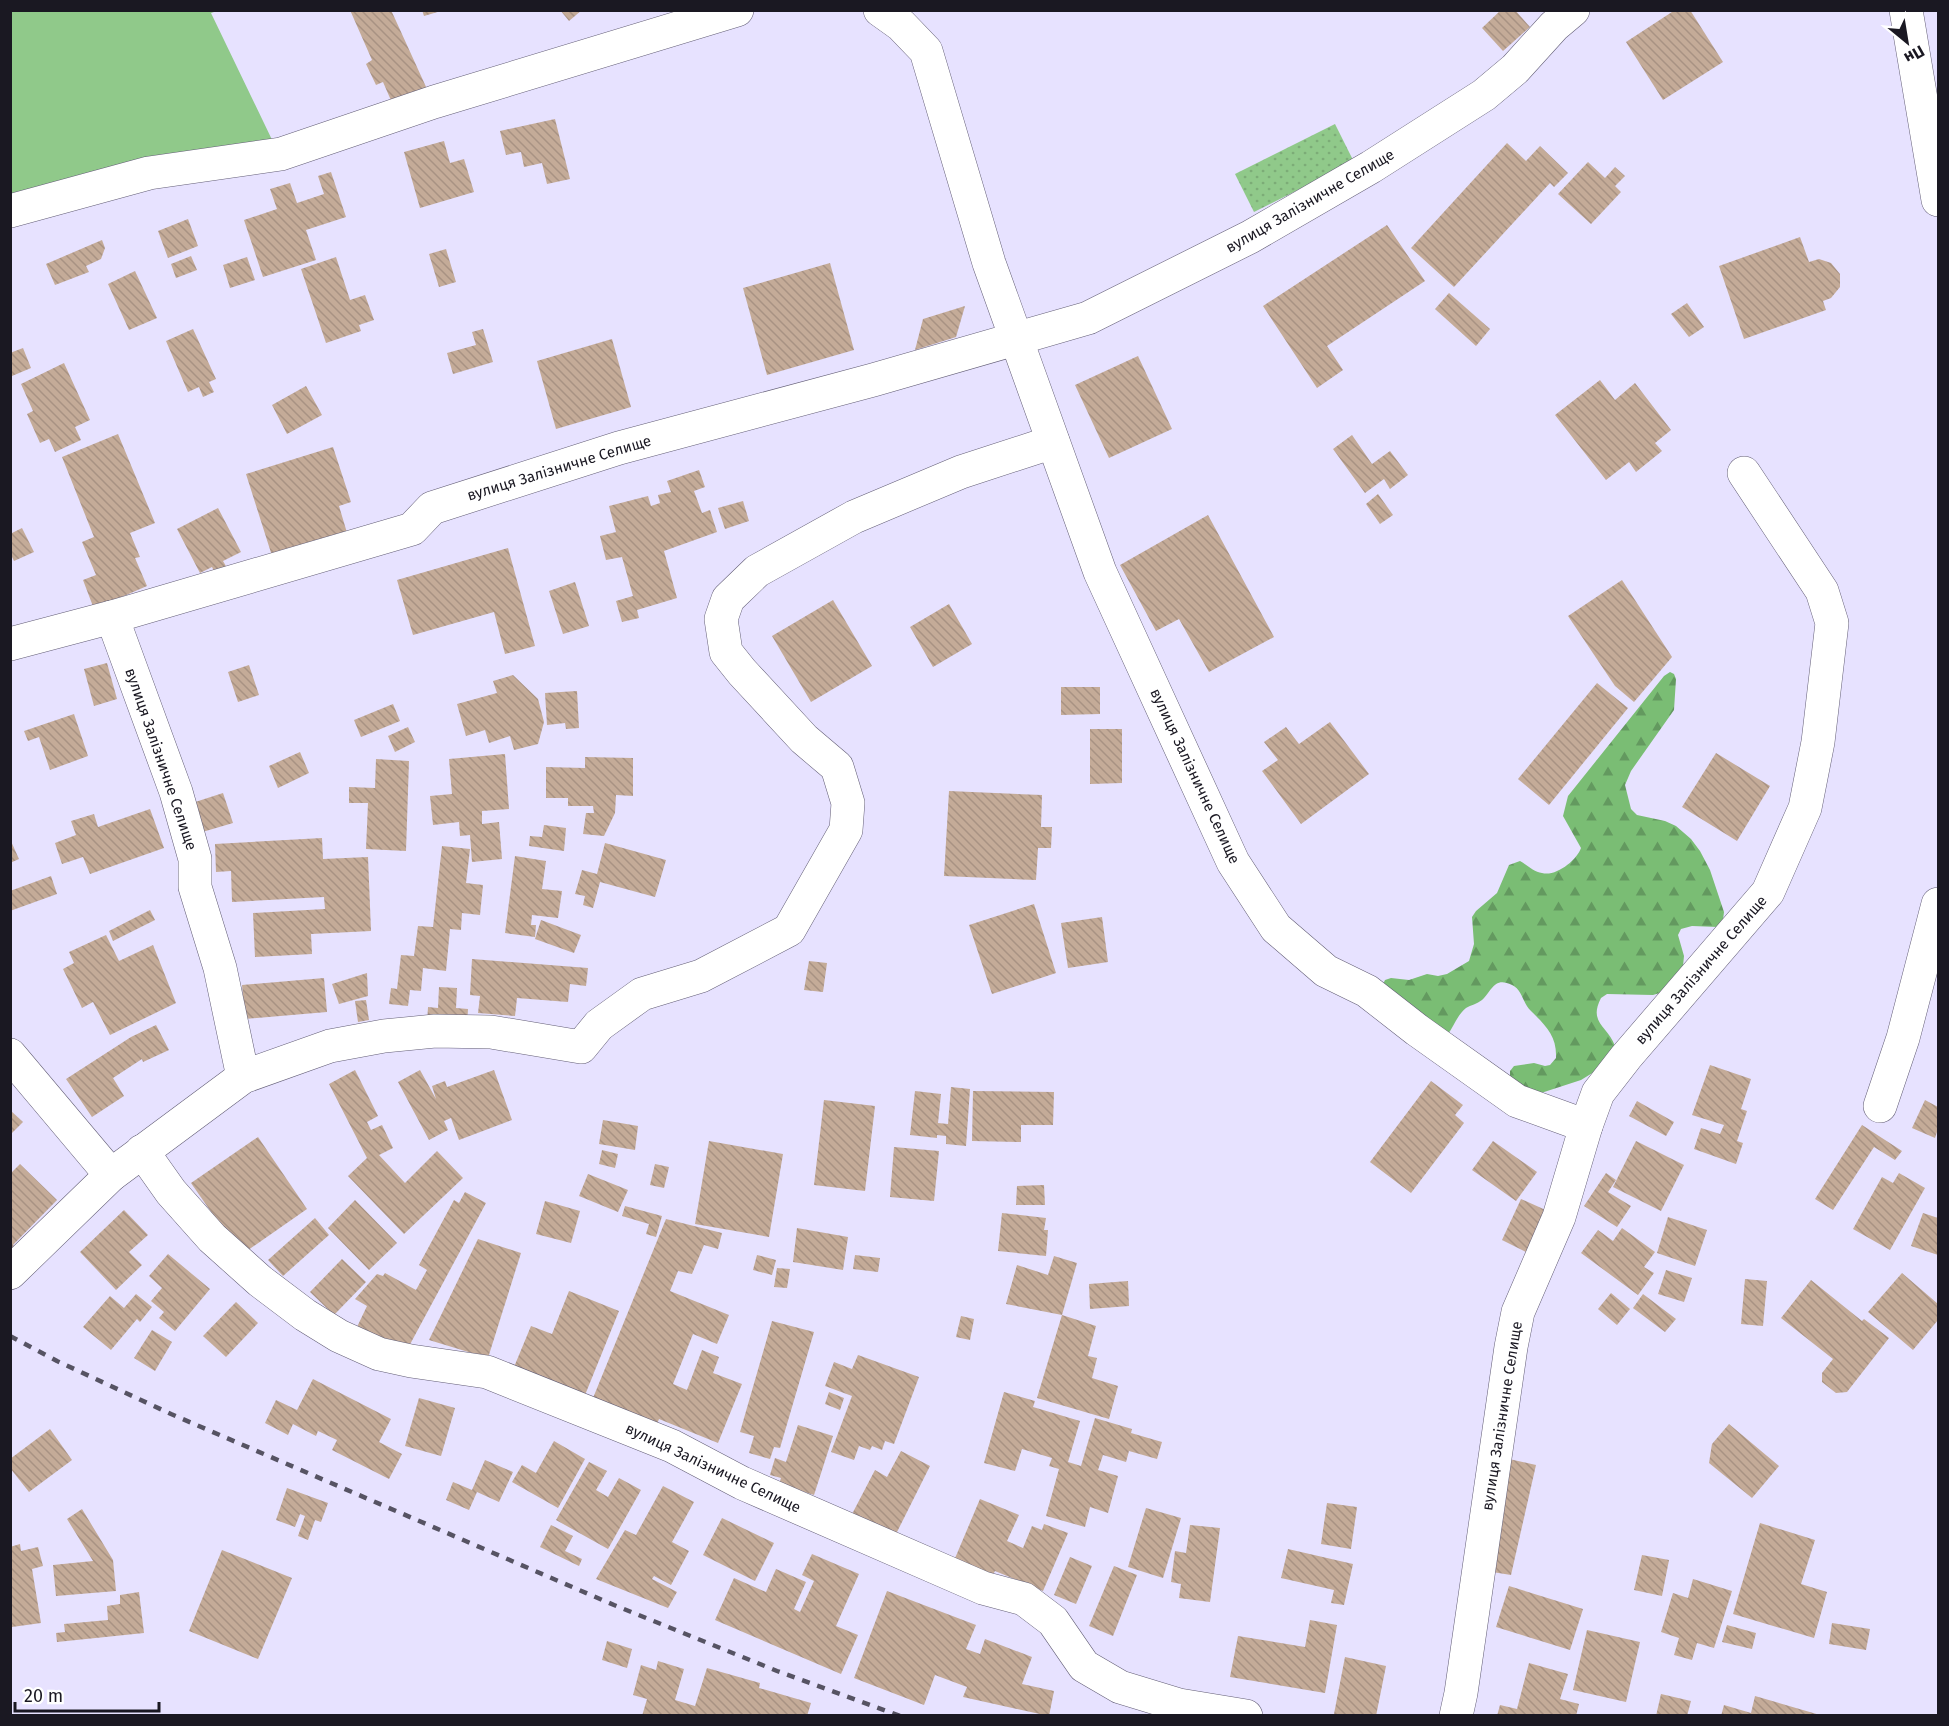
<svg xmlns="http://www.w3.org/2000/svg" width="1949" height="1726" font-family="'Fira Sans',sans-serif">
	<defs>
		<pattern id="forest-firs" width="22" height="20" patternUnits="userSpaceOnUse" patternTransform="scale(1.5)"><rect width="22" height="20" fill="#7abd74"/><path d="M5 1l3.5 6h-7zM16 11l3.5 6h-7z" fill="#63995f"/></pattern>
		<pattern id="park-dots" width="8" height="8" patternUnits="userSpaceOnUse" patternTransform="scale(1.5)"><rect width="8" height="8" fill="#90c98a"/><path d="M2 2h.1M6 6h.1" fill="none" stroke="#7cac77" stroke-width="1.8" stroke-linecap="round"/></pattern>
		<pattern id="building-back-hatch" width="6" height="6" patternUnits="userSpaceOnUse" patternTransform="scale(1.5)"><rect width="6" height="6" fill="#c4ab98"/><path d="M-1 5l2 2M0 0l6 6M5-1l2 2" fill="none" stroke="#a89283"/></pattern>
	</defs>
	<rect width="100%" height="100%" fill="#e7e2ff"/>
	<polygon fill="#90c98a" points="11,11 217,11 211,13 275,146 11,198"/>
	<path fill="url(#forest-firs)" d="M1670,672L1674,674L1676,679L1674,710L1631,771L1625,785L1631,809L1637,815L1665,821L1676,826L1691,839L1700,851L1710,870L1724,912L1723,920L1718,927L1692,926L1681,929L1678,935L1684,956L1683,966L1663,992L1653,995L1607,994L1601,998C1588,1023 1608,1026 1615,1046L1594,1072L1581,1080L1538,1094L1510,1083V1071L1514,1066L1534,1063L1545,1066L1550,1065L1556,1058C1557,1036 1546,1026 1531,1011C1523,1004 1522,989 1512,985C1494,976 1492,991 1482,1000C1477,1004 1471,1005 1466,1008C1457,1015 1454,1027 1447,1035L1383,984L1385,980L1391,978L1409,980L1427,974L1438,976L1447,974L1469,961L1474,944L1472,917L1476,911L1497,893L1509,865L1520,861C1527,865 1534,872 1542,873C1556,877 1577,860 1581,848L1563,816L1568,796L1664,676Z"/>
	<polygon fill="url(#park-dots)" points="1335,124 1354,162 1254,212 1235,174"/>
	<g fill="url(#building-back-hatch)">
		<polygon points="350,10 391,10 427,89 393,105 383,82 376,85 366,64 372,60"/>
		<polygon points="422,10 441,10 441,11 424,16"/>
		<polygon points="560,10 582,10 569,21"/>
		<polygon points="1501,10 1515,10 1530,27 1503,51 1482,28"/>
		<polygon points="1675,10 1690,10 1723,62 1663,100 1626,42"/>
		<polygon points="555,119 570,179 547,184 542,163 524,167 521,152 506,155 500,131"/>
		<polygon points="444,141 450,163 464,159 474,192 420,208 404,152"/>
		<polygon points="1507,143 1526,161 1540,146 1568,173 1554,187 1550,183 1454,287 1411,248"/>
		<polygon points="1588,162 1605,178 1615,167 1625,176 1615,186 1621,192 1591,224 1558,194"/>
		<polygon points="331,172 346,217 306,230 316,260 263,277 244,220 277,209 270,189 290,183 297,203 324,194 318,176"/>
		<polygon points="188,219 198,246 168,258 158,231"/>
		<polygon points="1387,225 1425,281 1327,346 1343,370 1317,388 1263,306"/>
		<polygon points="1800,237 1809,262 1819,259 1831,263 1840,274 1840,287 1831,298 1823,301 1826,310 1744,339 1719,266"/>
		<polygon points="102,240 105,248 101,259 86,266 89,272 55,285 46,264"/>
		<polygon points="446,249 456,282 439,287 429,254"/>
		<polygon points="191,256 197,270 176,278 171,264"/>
		<polygon points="247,257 255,280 230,288 223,265"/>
		<polygon points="336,257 350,300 365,295 374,320 359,325 361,331 326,343 301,269"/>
		<polygon points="830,263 854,350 767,375 743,288"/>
		<polygon points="135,271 157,318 129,330 108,284"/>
		<polygon points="1449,293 1490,329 1476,346 1435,309"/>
		<polygon points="1687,303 1704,327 1689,337 1671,314"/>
		<polygon points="965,306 956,337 915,350 923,319"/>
		<polygon points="193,329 216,379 209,382 214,392 203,397 199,387 188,392 166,341"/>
		<polygon points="483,329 493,362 453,374 447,353 476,345 472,332"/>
		<polygon points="612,339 631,407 556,429 537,361"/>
		<polygon points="23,348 31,368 12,376 10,353"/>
		<polygon points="1138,356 1172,429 1109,458 1075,385"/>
		<polygon points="64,363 90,420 75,427 81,440 55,452 49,439 40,443 27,414 33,411 21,384"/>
		<polygon points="1600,380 1615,400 1635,383 1671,430 1655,443 1662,451 1636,472 1629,462 1606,480 1555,415"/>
		<polygon points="306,386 322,415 287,434 272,405"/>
		<polygon points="118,434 155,523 130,533 140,557 135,558 147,586 94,609 83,580 96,575 82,542 94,537 62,457"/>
		<polygon points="1352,435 1372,464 1390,451 1408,475 1390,489 1384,479 1365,493 1333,449"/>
		<polygon points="333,447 351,502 339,506 348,536 273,559 246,474"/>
		<polygon points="699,470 705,487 694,491 702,513 710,510 717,532 664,551 677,598 637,610 639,618 622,622 616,601 633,596 622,557 606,560 600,536 616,532 609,506 648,496 651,506 660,503 658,495 671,492 667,481"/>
		<polygon points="1378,494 1393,515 1380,524 1366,504"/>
		<polygon points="743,501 749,521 725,529 718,508"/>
		<polygon points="218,508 241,552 223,561 230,573 218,579 212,567 200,573 177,529"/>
		<polygon points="1208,515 1274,637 1209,672 1179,619 1156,631 1120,565"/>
		<polygon points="22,528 34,552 14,561 12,557 10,557 10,534"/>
		<polygon points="508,548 535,646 505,654 494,612 413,635 397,580"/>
		<polygon points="1622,580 1672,657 1634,702 1615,686 1568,616"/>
		<polygon points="575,582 589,626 563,634 549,591"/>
		<polygon points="833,600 872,666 811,702 772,636"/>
		<polygon points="949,604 972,644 933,667 910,627"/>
		<polygon points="107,663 117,699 94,706 84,669"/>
		<polygon points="249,665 259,695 238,702 228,672"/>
		<polygon points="513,675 538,699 544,722 538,744 514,750 510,736 489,743 485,730 466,736 457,704 497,693 493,681"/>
		<polygon points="1597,683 1628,708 1549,805 1518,779"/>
		<polygon points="1061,687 1100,687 1100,714 1061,715"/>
		<polygon points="577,691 579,728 566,729 565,723 547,725 545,693"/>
		<polygon points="393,704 400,721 361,737 354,720"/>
		<polygon points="74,714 88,756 50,770 39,737 28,741 24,731"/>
		<polygon points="1330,722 1369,774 1301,824 1262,771 1278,760 1264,742 1286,727 1299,744"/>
		<polygon points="408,727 415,742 395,752 388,736"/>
		<polygon points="1090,729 1122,729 1122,783 1090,784"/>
		<polygon points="300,752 309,773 278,788 269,766"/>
		<polygon points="1716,753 1770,786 1737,841 1682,807"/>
		<polygon points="505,754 509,809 482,811 482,824 499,822 502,859 472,862 470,835 460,836 459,822 433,825 430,796 452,794 449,759"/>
		<polygon points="585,757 633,758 633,796 616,795 615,813 604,836 583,834 586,813 594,813 593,806 568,806 568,798 546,798 546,767 585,768"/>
		<polygon points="376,759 409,761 406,851 366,849 368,803 349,803 349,787 375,788"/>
		<polygon points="949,791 1042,795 1041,827 1052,827 1051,848 1038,848 1036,880 944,876"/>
		<polygon points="223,793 233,823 199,833 189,804"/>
		<polygon points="150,809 164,848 90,874 83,857 62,864 55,843 76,835 71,821 94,814 98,827"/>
		<polygon points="544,825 566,828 564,851 529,846 530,836 542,837"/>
		<polygon points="322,838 323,859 368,857 371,931 311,934 312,954 255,957 253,913 325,909 324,897 232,902 231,871 216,872 215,844"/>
		<polygon points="10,839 19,859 10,863"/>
		<polygon points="605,843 666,860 655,897 600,882 593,908 583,905 585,896 575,894 582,870 597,874"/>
		<polygon points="442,846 470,849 466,883 483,885 480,915 462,913 461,930 450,929 446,971 423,968 421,991 410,990 408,1006 389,1004 391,988 397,989 401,955 414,956 418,926 433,927"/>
		<polygon points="515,856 546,861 542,889 562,891 558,918 532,915 531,925 536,925 535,937 505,933"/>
		<polygon points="51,876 57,894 10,911 10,891"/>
		<polygon points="1034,904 1056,973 992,994 969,925"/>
		<polygon points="150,910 155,920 113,941 109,931"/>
		<polygon points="1102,917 1108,962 1068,968 1061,923"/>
		<polygon points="541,920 581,935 574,953 535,939"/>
		<polygon points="106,935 119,961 153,945 176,1003 110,1035 93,1002 82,1008 63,969 74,963 69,952"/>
		<polygon points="472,959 588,968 586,986 570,984 568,1002 517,998 515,1016 478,1013 480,996 470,995"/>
		<polygon points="809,961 827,963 823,992 804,990"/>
		<polygon points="367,973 368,996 339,1004 332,984"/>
		<polygon points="324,978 327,1012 245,1019 242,985"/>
		<polygon points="439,987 457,988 456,1008 468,1009 467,1026 427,1024 428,1007 438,1008"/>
		<polygon points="366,1000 369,1020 358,1022 355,1001"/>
		<polygon points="156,1025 169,1050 143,1062 142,1059 113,1078 124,1096 92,1117 66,1079 131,1037"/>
		<polygon points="1710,1065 1751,1079 1741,1109 1747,1111 1737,1141 1743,1143 1736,1164 1694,1149 1701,1128 1720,1134 1724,1125 1692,1115"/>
		<polygon points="355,1070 378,1116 367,1122 371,1130 382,1125 393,1148 379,1155 405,1183 437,1151 463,1178 404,1234 348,1176 367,1158 329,1084"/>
		<polygon points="420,1070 436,1099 432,1086 445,1081 447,1087 494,1070 512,1120 459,1140 451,1118 444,1121 448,1130 429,1140 398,1082"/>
		<polygon points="1431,1081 1463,1105 1455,1115 1464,1123 1411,1193 1370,1162"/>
		<polygon points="951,1087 970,1089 966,1146 946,1144 946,1136 937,1135 937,1138 910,1135 915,1091 941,1094 938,1123 948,1124"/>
		<polygon points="973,1091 1054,1092 1053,1125 1021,1125 1021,1142 972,1141"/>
		<polygon points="824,1100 875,1106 865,1191 814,1185"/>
		<polygon points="1925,1100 1938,1107 1938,1129 1935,1138 1912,1128"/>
		<polygon points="1637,1101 1674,1122 1666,1136 1629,1116"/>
		<polygon points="10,1110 23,1122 10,1135"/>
		<polygon points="603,1120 638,1126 635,1150 599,1144"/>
		<polygon points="1862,1125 1902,1151 1895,1160 1874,1147 1833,1210 1815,1199"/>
		<polygon points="258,1137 307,1209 241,1255 191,1183"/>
		<polygon points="709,1141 783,1154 769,1237 695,1224"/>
		<polygon points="1493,1141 1537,1172 1516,1201 1472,1170"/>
		<polygon points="1636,1141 1684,1165 1661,1211 1613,1187"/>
		<polygon points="894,1147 939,1151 934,1201 890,1197"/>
		<polygon points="602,1150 618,1154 615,1168 599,1164"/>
		<polygon points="20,1164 57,1200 13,1245 19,1251 10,1259 10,1174"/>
		<polygon points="655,1164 669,1167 664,1188 650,1185"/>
		<polygon points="1606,1173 1616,1180 1608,1192 1631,1206 1617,1227 1584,1206"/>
		<polygon points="1899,1173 1925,1188 1890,1250 1853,1229 1882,1177 1893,1183"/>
		<polygon points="588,1174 628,1190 618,1212 579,1196"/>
		<polygon points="1044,1185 1045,1205 1016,1205 1017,1186"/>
		<polygon points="465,1192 486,1203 407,1350 357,1327 367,1306 355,1299 377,1274 383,1276 385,1273 416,1290 427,1270 419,1265 454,1200 459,1203"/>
		<polygon points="1521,1199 1550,1212 1530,1254 1502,1240"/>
		<polygon points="355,1200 397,1243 369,1270 328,1228"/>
		<polygon points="545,1201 580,1211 571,1243 536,1234"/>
		<polygon points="625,1206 662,1216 656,1237 646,1234 649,1224 622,1216"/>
		<polygon points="124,1210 148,1235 129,1252 142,1265 116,1290 80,1252"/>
		<polygon points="1002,1213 1046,1218 1044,1230 1048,1230 1046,1256 998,1251"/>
		<polygon points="1923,1213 1938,1218 1938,1255 1911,1246"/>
		<polygon points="1668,1217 1707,1230 1695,1266 1657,1253"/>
		<polygon points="315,1218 329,1235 283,1276 268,1260"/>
		<polygon points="666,1219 722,1233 718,1249 704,1245 692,1274 678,1271 670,1291 729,1315 717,1344 693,1334 673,1384 687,1390 702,1350 719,1357 713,1373 742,1384 718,1443 659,1419 657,1424 593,1398"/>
		<polygon points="797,1228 848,1237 843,1270 793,1262"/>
		<polygon points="1622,1228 1655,1252 1644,1267 1654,1273 1638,1295 1581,1253 1598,1230 1613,1241"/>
		<polygon points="478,1239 521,1253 488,1358 429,1340"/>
		<polygon points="168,1254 210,1289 175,1331 159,1318 164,1312 151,1301 162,1288 149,1276"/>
		<polygon points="757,1255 776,1260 772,1275 753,1270"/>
		<polygon points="855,1255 880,1258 878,1272 853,1269"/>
		<polygon points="1054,1256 1077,1263 1062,1315 1096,1326 1088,1356 1097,1358 1092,1378 1118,1386 1109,1419 1037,1398 1062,1315 1006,1304 1017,1265 1048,1275"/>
		<polygon points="342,1259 366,1282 334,1315 310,1292"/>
		<polygon points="777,1268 790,1269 787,1288 774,1287"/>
		<polygon points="1666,1270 1692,1278 1684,1302 1658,1294"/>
		<polygon points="1902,1273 1938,1304 1938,1320 1913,1350 1868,1312"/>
		<polygon points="1745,1279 1767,1281 1763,1326 1741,1324"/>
		<polygon points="1811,1280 1862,1321 1864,1319 1889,1338 1847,1392 1836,1393 1822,1382 1822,1373 1833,1359 1781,1318"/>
		<polygon points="1128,1281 1129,1306 1090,1309 1089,1284"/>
		<polygon points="569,1291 619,1311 585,1395 514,1367 531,1326 552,1334"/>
		<polygon points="1611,1293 1630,1309 1617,1325 1598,1309"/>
		<polygon points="136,1294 152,1307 140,1322 137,1319 111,1350 83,1327 110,1296 124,1308"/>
		<polygon points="1643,1294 1676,1319 1665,1332 1633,1308"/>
		<polygon points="236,1302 258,1323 226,1357 203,1336"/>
		<polygon points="961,1316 974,1319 970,1340 956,1337"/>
		<polygon points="772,1321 814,1332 780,1448 774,1447 770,1459 749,1453 754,1436 740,1432"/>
		<polygon points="152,1330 172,1342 155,1371 134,1358"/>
		<polygon points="858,1355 919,1377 894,1444 885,1441 882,1450 872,1446 870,1450 859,1446 854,1460 831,1452 852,1396 825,1386 834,1362 852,1369"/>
		<polygon points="313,1379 391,1419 379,1442 402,1454 389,1479 332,1450 337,1440 318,1431 316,1436 293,1424 288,1435 265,1423 276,1400 297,1410"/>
		<polygon points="829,1392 844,1398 840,1410 825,1404"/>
		<polygon points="1004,1392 1035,1401 1033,1407 1080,1421 1068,1462 1081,1466 1095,1418 1132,1429 1131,1433 1162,1442 1157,1459 1129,1451 1126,1462 1103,1455 1098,1470 1118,1476 1108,1513 1090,1507 1085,1527 1046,1516 1059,1469 1049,1466 1052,1458 1022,1449 1015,1471 984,1463"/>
		<polygon points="419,1398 455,1408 441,1456 405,1446"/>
		<polygon points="1729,1424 1779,1466 1752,1498 1709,1463 1712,1444"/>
		<polygon points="798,1425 833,1436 814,1495 779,1484 781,1478 770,1475 775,1458 786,1462"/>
		<polygon points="50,1429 72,1460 29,1492 10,1468 10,1459"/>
		<polygon points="554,1441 585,1459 558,1508 512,1482 522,1465 536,1473"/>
		<polygon points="901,1451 930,1466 894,1538 851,1516 875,1470 887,1477"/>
		<polygon points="1509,1459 1536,1465 1511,1575 1486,1571"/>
		<polygon points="485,1460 513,1472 499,1502 477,1492 469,1510 446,1500 453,1482 472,1490"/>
		<polygon points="589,1462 607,1471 596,1490 608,1497 619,1478 641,1490 608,1549 556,1520"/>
		<polygon points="663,1486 694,1502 672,1542 689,1551 671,1585 654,1576 652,1579 677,1592 668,1608 596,1579 625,1530 636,1535"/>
		<polygon points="287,1488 328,1503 321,1522 315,1520 308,1540 298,1536 305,1516 300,1514 295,1527 276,1520"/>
		<polygon points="980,1499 1019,1515 1007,1541 1023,1548 1032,1526 1042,1530 1044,1524 1068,1533 1043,1591 995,1571 991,1578 953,1563"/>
		<polygon points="1327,1503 1357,1507 1351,1549 1321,1544"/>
		<polygon points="1146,1508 1181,1518 1163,1578 1128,1567"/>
		<polygon points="82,1509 113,1560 116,1591 56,1596 53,1565 93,1561 67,1519"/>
		<polygon points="722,1518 774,1543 755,1581 703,1555"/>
		<polygon points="1760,1523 1815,1540 1801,1584 1827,1592 1814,1638 1733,1614"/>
		<polygon points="551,1525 573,1536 565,1551 582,1559 579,1566 540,1547"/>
		<polygon points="1190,1525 1220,1528 1210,1602 1179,1598 1181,1584 1171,1582 1175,1551 1186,1553"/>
		<polygon points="20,1544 21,1551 38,1547 43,1566 32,1569 41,1623 12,1627 10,1547"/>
		<polygon points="1288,1549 1353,1564 1344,1605 1331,1603 1334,1590 1281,1578"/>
		<polygon points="222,1550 292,1578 258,1659 189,1631"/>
		<polygon points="812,1554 859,1574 836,1626 858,1635 841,1674 715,1620 734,1578 766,1592 776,1569 806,1582 794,1609 800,1612 814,1581 802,1575"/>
		<polygon points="1642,1555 1669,1560 1662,1596 1634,1590"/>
		<polygon points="1070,1557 1092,1566 1076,1604 1054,1595"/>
		<polygon points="1114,1566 1137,1575 1113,1636 1089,1626"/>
		<polygon points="1693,1579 1732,1591 1714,1648 1697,1643 1692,1660 1674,1655 1679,1638 1661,1632 1673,1593 1688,1598"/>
		<polygon points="1509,1586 1583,1609 1570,1650 1496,1627"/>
		<polygon points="887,1591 976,1625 966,1649 980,1654 985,1639 1032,1657 1022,1684 1054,1691 1049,1716 963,1697 967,1687 935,1675 924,1705 854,1678"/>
		<polygon points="139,1592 144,1633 57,1642 56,1633 65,1632 64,1624 108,1620 107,1606 120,1604 120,1595"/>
		<polygon points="1310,1620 1337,1625 1325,1693 1230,1677 1238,1636 1305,1647"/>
		<polygon points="1832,1623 1870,1629 1866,1650 1829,1644"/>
		<polygon points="1727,1625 1756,1633 1752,1649 1722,1642"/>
		<polygon points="1587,1630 1640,1642 1626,1702 1573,1690"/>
		<polygon points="607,1641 632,1649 627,1668 602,1660"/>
		<polygon points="1345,1657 1386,1666 1376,1716 1334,1714"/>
		<polygon points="658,1661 684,1669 675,1700 695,1706 707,1668 760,1683 759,1688 811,1703 807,1716 642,1716 647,1699 633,1695 641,1665 656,1670"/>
		<polygon points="1529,1663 1568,1674 1560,1699 1579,1704 1576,1716 1497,1716 1500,1705 1517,1709"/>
		<polygon points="1661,1694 1691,1701 1687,1716 1656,1716"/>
		<polygon points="1755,1696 1820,1715 1820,1716 1721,1716 1724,1705 1751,1713"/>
	</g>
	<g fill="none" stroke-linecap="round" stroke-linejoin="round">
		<g stroke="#635e76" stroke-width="34">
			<g id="minor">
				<polyline points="880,10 901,25 926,51 989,263 1100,572 1233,862 1276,928 1326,971 1367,991 1417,1030 1517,1101 1586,1126"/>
				<polyline points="1906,10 1938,200"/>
				<polyline points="10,211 149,173 281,154 434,102 737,10"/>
				<polyline points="112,617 176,792 195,859 195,887 220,968 243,1077"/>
				<polyline points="10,644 112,617 412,529 432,508 619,448 873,380 1088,318 1250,237 1371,167 1484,95 1515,69 1554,26 1573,10"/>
				<polyline points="10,1055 111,1175"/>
				<polyline points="1880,1106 1903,1038 1938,904"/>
				<polyline points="142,1151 171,1192 212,1238 260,1281 305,1315 339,1336 379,1354 411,1361 487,1372 672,1446 742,1483 983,1588 1024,1599 1053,1621 1084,1666 1120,1687 1179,1705 1246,1716"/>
				<polyline points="10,1273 111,1175 243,1077 330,1046 384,1036 435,1031 491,1032 581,1047 599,1025 642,994 701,976 789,930 846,830 848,803 837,767 804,739 742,672 726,652 721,619 728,599 757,571 854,517 961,472 1053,442"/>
				<polyline points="1456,1716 1461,1693 1511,1347 1518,1312 1559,1217 1586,1126 1598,1093 1626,1057 1768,892 1805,808 1818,742 1832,623 1822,591 1744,473"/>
			</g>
		</g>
		<use href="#minor" stroke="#fff" stroke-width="33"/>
		<polyline stroke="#565363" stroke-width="4.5" stroke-dasharray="8 8" stroke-linecap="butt" points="10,1336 57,1361 171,1414 614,1605 777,1671 900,1716"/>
	</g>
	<g text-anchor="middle" stroke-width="6" stroke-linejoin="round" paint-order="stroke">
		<g font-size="15" fill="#1a1822" stroke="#fff">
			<text transform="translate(1310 201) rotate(-30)" y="5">вулиця Залізничне Селище</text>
			<text transform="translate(559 468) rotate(-17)" y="5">вулиця Залізничне Селище</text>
			<text transform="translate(161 759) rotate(71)" y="5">вулиця Залізничне Селище</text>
			<text transform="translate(1195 776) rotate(65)" y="5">вулиця Залізничне Селище</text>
			<text transform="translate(1701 970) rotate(-49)" y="5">вулиця Залізничне Селище</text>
			<text transform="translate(1502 1416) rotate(-81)" y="5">вулиця Залізничне Селище</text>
			<text transform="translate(713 1468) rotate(25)" y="5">вулиця Залізничне Селище</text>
		</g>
	</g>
	<rect width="1949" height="1726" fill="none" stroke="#1a1822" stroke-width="24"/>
	<g transform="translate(1907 42) rotate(150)" stroke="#ffffff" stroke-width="4.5" paint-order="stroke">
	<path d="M0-4.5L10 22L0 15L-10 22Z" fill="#1a1822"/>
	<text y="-9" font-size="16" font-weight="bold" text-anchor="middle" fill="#1a1822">Пн</text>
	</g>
	<path d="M15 1702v9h144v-9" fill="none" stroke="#1a1822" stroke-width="3"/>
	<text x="24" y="1702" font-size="18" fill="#1a1822" stroke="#ffffff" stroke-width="4.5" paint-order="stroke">20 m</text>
</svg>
